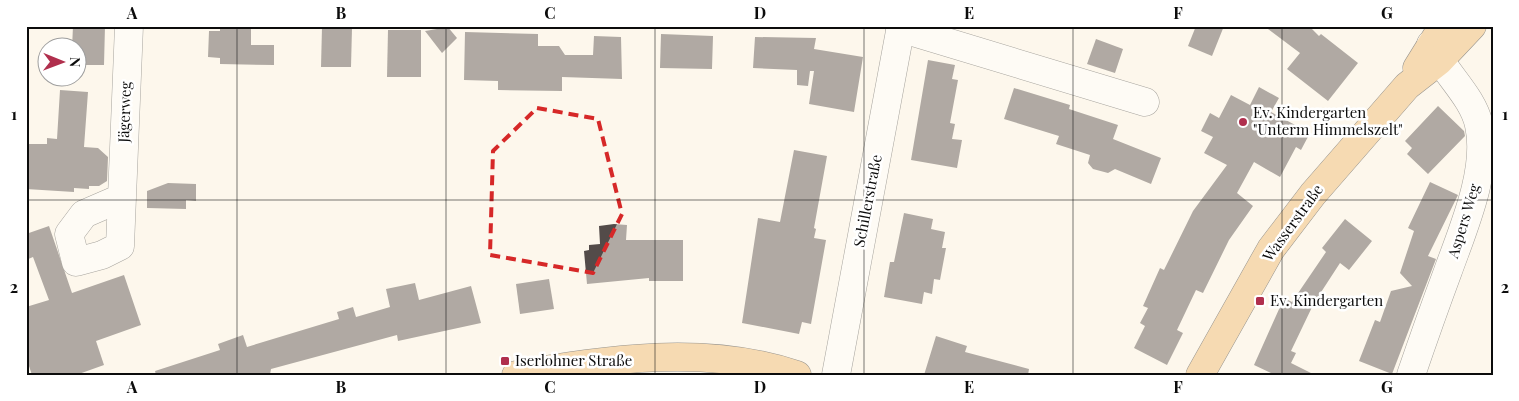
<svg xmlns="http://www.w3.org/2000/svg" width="1519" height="401" font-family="'Playfair Display',serif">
	<rect width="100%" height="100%" fill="#fdf7ec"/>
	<g fill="#534b49">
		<polygon points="73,26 105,26 104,65 78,65 78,48 72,48"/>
		<polygon points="220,26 251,26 251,45 274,45 274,65 220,64 220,58 208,57 209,31 220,31"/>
		<polygon points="440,26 447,26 457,38 442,53 425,31 437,29"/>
		<polygon points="1196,26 1224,26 1212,56 1188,46"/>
		<polygon points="1264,26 1309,26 1319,36 1321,34 1358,63 1328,101 1287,69 1300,53"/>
		<polygon points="322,27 352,28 351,67 321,67"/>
		<polygon points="388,30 421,30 421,77 387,77"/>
		<polygon points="465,32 538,34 538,46 559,46 565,55 593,55 594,36 621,37 622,79 562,77 562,91 498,90 498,81 464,80"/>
		<polygon points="661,34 713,36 712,69 660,68"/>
		<polygon points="755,37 816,38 814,49 863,57 854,112 809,104 814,71 810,71 808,86 797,85 797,70 753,68"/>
		<polygon points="1096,39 1123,49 1115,73 1087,64"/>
		<polygon points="928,60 955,65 952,79 958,80 950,123 955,124 952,139 962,140 957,168 911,160"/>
		<polygon points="1259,87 1279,98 1271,112 1310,133 1301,150 1296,147 1280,177 1254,162 1237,193 1253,206 1229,240 1203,293 1196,290 1177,330 1183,333 1167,365 1134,348 1145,326 1140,323 1148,308 1143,306 1160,268 1164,270 1193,211 1227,165 1204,153 1213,137 1201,131 1210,113 1219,118 1231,95 1250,105"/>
		<polygon points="1014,88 1070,105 1069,109 1118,125 1113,139 1161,158 1151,184 1115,169 1108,173 1093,169 1088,163 1090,155 1056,144 1059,136 1004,119"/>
		<polygon points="60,90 88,92 84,147 98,148 108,157 107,181 99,186 89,186 89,189 74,188 74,192 26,189 26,144 47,144 47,138 57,139"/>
		<polygon points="1438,106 1464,131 1465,136 1428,174 1407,154 1412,148 1405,141"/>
		<polygon points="794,150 827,156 814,228 816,229 814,238 826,240 811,324 802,322 799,334 742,323 758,218 780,222"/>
		<polygon points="1430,182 1458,195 1428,256 1436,259 1392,374 1359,361 1375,320 1380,322 1391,291 1412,286 1400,273 1414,231 1408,228"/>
		<polygon points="168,183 196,184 196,201 186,200 186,209 147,208 147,191"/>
		<polygon points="904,213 933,219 931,229 945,232 942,248 946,248 940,280 934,279 932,294 924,292 922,304 884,297 890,262 894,262"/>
		<polygon points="1345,219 1372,241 1349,270 1340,263 1314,303 1291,351 1296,353 1291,363 1315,375 1275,375 1254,365 1284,298 1292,302 1326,252 1322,248"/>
		<polygon points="614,224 627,225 626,240 683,240 683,281 649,281 649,278 587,284 584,251 589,250 589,245 600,244 599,226"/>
		<polygon points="49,226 72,293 124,275 141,325 96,341 104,365 76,375 32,375 26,357 26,307 49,300 33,257 26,260 26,234"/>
		<polygon points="549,279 554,309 520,314 516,284"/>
		<polygon points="415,283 419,300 471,286 481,323 398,341 397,335 271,369 270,375 156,375 155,371 220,350 218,344 243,335 247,347 339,319 337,312 353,307 356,317 390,307 386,289"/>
		<polygon points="936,336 967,346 965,352 1029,369 1028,375 924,375"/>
	</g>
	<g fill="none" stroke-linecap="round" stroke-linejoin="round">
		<g stroke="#3f3f3f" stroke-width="29">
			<g id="minor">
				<polyline points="900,28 1145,102"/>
				<polyline points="121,198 84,214 69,234 76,262 102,255 120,246 129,26"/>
				<polyline points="836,375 901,26"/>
				<path d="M1411,375C1423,340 1435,306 1448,271C1463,229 1489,170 1479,125C1473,96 1443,72 1431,44"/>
			</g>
		</g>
		<g stroke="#1d1d1d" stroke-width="29">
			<g id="major">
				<polyline points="1417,68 1443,26"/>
				<path d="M516,375C609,359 706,344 797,375"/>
				<polyline points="1200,375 1271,249 1313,194 1407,86 1439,61 1472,26"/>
			</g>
		</g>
		<use href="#minor" stroke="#fff" stroke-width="28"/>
		<use href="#major" stroke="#edb66c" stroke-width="28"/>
	</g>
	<path d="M0 0H1519V401H0ZM537,108L598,119L622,214L593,273L490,255L493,151Z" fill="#fdf7ec" fill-opacity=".55" fill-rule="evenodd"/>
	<path fill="none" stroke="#d62828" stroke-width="4" stroke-dasharray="10 6" stroke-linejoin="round" d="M537,108L598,119L622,214L593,273L490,255L493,151Z"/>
	<path fill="none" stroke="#0c0c0c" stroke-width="1" stroke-opacity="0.55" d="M237,26V375M446,26V375M655,26V375M864,26V375M1073,26V375M1282,26V375M26,200H1493"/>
	<g fill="#b02f4d" stroke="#fff" stroke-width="2">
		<circle cx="1243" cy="122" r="5"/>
		<rect x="1255" y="296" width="10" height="10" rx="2.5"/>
		<rect x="500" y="356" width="10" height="10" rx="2.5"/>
	</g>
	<g text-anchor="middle" stroke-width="5" stroke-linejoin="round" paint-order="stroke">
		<g font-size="15" fill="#0c0c0c" stroke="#fff">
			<text transform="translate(125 112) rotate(-88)" y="5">Jägerweg</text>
			<text transform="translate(868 201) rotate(-79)" y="5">Schillerstraße</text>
			<text transform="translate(1464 221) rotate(-73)" y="5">Aspers Weg</text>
			<text transform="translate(1293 223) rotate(-54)" y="5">Wasserstraße</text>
		</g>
		<g font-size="15" fill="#0c0c0c" stroke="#fff" text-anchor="start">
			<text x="1253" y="118">Ev. Kindergarten<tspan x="1253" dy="17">"Unterm Himmelszelt"</tspan></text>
			<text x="1270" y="306">Ev. Kindergarten</text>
			<text x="515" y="366">Iserlohner Straße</text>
		</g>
	</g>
	<rect width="1519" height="401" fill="none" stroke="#ffffff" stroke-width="55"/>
	<g transform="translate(62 62) rotate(91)"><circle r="24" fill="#ffffff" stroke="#9e9e9e"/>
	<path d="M0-4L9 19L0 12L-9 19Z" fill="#b02f4d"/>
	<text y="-8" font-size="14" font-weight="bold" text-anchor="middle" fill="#0c0c0c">N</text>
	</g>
	<rect x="28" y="28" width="1464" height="346" fill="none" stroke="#0c0c0c" stroke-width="2"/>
	<g font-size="16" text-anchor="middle" font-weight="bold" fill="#0c0c0c">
		<text x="132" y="19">A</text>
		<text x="341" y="19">B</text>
		<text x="550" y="19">C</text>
		<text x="760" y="19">D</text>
		<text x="969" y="19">E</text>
		<text x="1178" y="19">F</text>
		<text x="1387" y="19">G</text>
		<text x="14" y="120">1</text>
		<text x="1505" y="120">1</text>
		<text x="14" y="293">2</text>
		<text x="1505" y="293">2</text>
		<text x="132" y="393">A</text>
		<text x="341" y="393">B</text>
		<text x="550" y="393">C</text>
		<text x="760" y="393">D</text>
		<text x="969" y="393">E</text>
		<text x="1178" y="393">F</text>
		<text x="1387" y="393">G</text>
	</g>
</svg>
